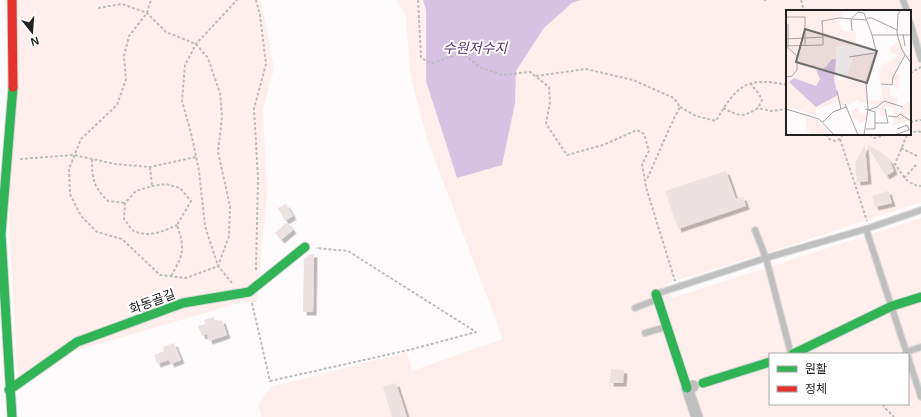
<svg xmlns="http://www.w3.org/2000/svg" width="921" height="417" font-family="Helvetica,'Noto Sans KR',sans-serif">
	<defs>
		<filter id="shadow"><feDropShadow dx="3.5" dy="3.5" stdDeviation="0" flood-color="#0004"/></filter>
	</defs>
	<rect width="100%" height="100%" fill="#fefbfc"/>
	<g fill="#ffefec" fill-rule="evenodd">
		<polygon points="17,0 261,0 274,69 263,109 267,195 257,302 242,302 75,351 18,391 9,218"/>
		<path d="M396,0H921V202L771,252L668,283L672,298L921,218V417H262L258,405L271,387L407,352L412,371L503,339L427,139L410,73L406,15ZM787,11H910V134H787ZM770,354H908V404H770Z"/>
	</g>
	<polygon fill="#d8c2e1" points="423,0 581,0 572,3 544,28 516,71 515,103 502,165 457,178 426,81 426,10"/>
	<g fill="#eee1e2" filter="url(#shadow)">
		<polygon points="866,144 881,152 890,161 894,171 886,176"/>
		<polygon points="865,145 868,181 857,182 855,163"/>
		<polygon points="726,171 736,199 743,197 746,206 678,229 665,191"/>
		<polygon points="888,191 892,203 875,207 872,196"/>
		<polygon points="286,204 293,216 285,221 278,208"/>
		<polygon points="287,222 293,230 281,240 275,233"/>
		<polygon points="311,254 314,254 313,312 303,312 304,259"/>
		<polygon points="214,317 215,322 222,320 227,335 209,341 207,334 202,336 198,326 205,324 204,320"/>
		<polygon points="174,343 181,360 171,364 169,360 157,364 154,355 164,351 163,347"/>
		<polygon points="611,369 624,370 623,383 610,383"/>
		<polygon points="396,383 407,417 392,417 383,387"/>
	</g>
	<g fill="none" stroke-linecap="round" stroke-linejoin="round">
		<g stroke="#dad9d9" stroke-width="8">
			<g id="lane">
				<polyline points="903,0 907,11"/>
				<polyline points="910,22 921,59"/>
				<polyline points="866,229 907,354"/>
				<polyline points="755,230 766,258 791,354"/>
				<polyline points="656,294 766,258 866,229 921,210"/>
				<polyline points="635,308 658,299"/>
				<polyline points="645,333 666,327"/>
				<polyline points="906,352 921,347"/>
				<polyline points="908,357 921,397"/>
			</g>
		</g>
		<g stroke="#dad9d9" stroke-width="13">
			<polyline id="street" points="693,386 687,388 697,417"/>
		</g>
		<g stroke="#dad9d9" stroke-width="11">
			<g id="fast">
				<polyline points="656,294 687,388"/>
				<polyline points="793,354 892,306 921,297"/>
				<polyline points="703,383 770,362"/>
				<polyline points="9,390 77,342 183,303 249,292 305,247"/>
				<polyline points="12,417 1,234 13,87"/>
			</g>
		</g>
		<g stroke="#dad9d9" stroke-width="11">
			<polyline id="jam" points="12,0 13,87"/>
		</g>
		<g stroke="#bdbdbd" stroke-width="2" stroke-dasharray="3 2" stroke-linecap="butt">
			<polyline points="418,0 421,58 432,63 462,53 480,67 502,75 530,72 549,87 550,102 546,124 567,155 603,145 637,130 644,134 649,151 642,164 646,187 675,281"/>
			<polyline points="764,0 766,0"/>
			<polyline points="801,0 804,11"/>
			<polyline points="98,8 122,4 147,13 166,32 196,44 208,58 220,93 222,117 218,152 230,206 229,236 218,266 186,278 160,275 122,239 97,232 81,216 70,194 69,169 81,139 117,105 126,79 124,56 129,36 147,13 151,0"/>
			<polyline points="910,73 921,67"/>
			<path d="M536,76L586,69L633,80L674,98L680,107C667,131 658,156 646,181"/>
			<polyline points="750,83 759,94 762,100 758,108"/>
			<path d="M680,107L696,116L716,121C736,86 746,76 787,85"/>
			<path d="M723,108C739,116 742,118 758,108L771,111L787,109"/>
			<polyline points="910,122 921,120"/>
			<path d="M921,132L917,131L907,135L895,164C902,174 907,185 921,186"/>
			<polyline points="826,134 829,139 835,141 840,139 843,134"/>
			<polyline points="870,134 874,138 889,134"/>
			<polyline points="840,139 867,221"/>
			<polyline points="901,148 917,156"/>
			<polyline points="20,159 74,155 115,164 150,167 196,157"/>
			<path d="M92,159C92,179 93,186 108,201L125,203"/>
			<polyline points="150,167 152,186"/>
			<polyline points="904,178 917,164"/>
			<polyline points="256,270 258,179 254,109 266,64 260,15 256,0"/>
			<path d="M171,276C184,254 185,249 177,225L191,201L180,188L166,184L152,186L136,191L125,203L124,219C127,222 130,229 134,231C149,238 164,231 177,225"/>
			<polyline points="232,283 218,266 205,226 199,171 192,137 182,101 185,65 196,44 237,0"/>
			<polyline points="252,303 270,381 413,349 476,332 348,251 316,248"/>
			<polyline points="883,404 884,407 894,417"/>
		</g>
		<use href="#lane" stroke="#bfbfbf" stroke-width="5.5"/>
		<use href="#street" stroke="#bfbfbf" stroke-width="11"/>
		<use href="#fast" stroke="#30b455" stroke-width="9"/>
		<use href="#jam" stroke="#e5322d" stroke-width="9"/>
	</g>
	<g text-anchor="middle" stroke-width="4" stroke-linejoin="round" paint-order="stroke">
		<g font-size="13" fill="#222021" stroke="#fff">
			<text transform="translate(152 301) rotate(-20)" y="5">화동골길</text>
		</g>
		<g font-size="14" font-style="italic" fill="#5a336a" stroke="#fff">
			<text x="475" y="53">수원저수지</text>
		</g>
	</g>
	<g transform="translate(786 10)">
		<rect width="125" height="125" fill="#fefbfc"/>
		<path d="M0,0H57V8H50L51,10L57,21L70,22V36L50,35V63L52,70L60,69L68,44L89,43L81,68V92L73,93L72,89L63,95L54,94L52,91L30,100V105L0,97ZM114,30L119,43L122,45L124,41L125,44L122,49L118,45L109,63L115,66L111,72L113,74L112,80L106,74H95L104,78V85L108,86L105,91L110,87L112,89L109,99L114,103L119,94L125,91V104L121,106L123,110L107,116L108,98L100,96L99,106H95L91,95H83L82,91L96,90L93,61L96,56L113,45L106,43L104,38ZM71,97L74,103L81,102L80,110L75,113L66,106V101ZM19,105L32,110L45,125H25L21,120Z" fill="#ffefec"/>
		<path d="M46,49H50L48,70L52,85L30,97L3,72L8,68L30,76L34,69L30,60L39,58Z" fill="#d8c2e1"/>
		<path fill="none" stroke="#a6a3a4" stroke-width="1" d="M115,0L112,4L111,24L116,40L125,53M0,7H19V35M66,8L72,2L78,3L86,25H125M81,8H86L111,20M65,9L66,21M2,14V36M117,24L119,36M0,29L37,27L36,11L53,8L81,10M0,36L37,35V27M0,36L11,46V60L6,66L0,67M63,47L89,43M95,74L106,75L107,67L119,45M51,81L55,99M59,94L72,125M0,99L33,109L48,125M79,99L89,102V119H80M82,100L91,97L98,91L117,97M102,106L111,107L114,104L125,111M37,112L47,102L60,97M89,113H102L99,99M111,119L121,115L123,120M78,125L82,99L80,73L90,41L86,25M109,125L125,119"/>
		<path fill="#6f6d6e" fill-opacity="0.15" stroke="#6f6d6e" stroke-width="2" d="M19,19L91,41L81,73L10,52Z"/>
		<rect width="125" height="125" fill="none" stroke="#222021" stroke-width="2"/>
	</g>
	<rect x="769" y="353" width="140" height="52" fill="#ffffff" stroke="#a7a6a6"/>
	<rect x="777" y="366" width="20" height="6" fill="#30b455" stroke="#a7a6a6"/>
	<text x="805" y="373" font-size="12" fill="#222021">원활</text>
	<rect x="777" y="386" width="20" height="6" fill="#e5322d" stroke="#a7a6a6"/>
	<text x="805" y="393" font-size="12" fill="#222021">정체</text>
	<g transform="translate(32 32) rotate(163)" stroke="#ffffff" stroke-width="3" paint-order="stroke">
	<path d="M0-3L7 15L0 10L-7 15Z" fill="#222021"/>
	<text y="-6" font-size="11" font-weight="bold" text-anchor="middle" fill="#222021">N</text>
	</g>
</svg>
